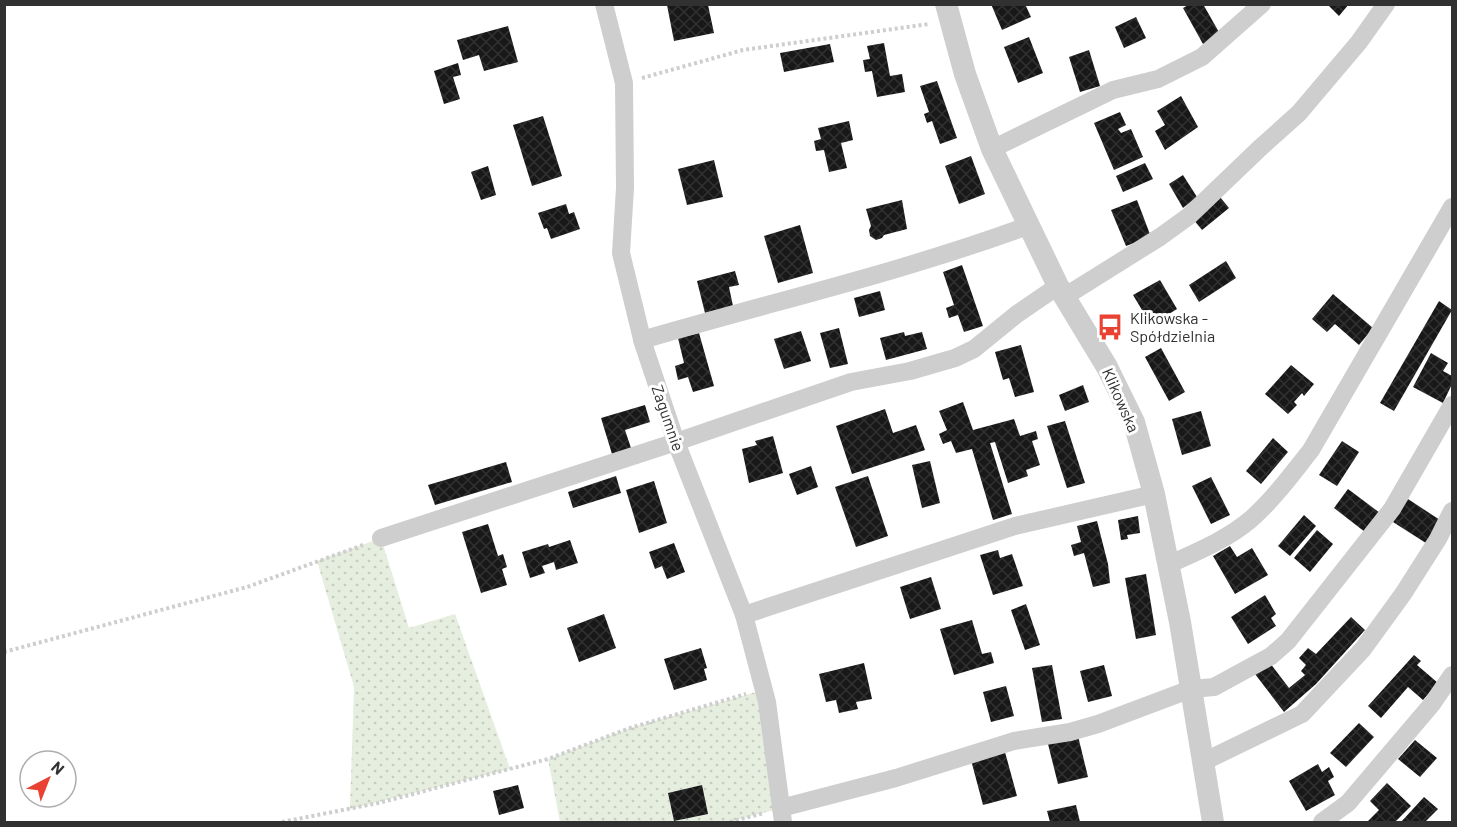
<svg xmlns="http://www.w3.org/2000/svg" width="1457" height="827" font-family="Barlow,sans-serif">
	<defs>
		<pattern id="grass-dots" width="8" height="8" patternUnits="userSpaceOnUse" patternTransform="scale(1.5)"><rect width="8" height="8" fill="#e5eedf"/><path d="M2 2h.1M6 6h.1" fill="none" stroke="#c5cdc0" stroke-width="1.8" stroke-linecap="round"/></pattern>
		<pattern id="building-cross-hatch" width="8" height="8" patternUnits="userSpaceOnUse" patternTransform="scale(1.5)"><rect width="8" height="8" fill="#181818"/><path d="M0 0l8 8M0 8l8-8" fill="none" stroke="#313131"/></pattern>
	</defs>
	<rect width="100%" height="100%" fill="#fff"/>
	<g fill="url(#grass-dots)">
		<polygon points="381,538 409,628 455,614 510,769 350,809 354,687 317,561"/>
		<polygon points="763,690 781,808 730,822 560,822 548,759 630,728"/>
	</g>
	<g fill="url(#building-cross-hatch)">
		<polygon points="991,4 1025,4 1031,17 1002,30"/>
		<polygon points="1190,4 1203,4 1220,34 1203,44 1183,8"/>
		<polygon points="1327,4 1349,4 1339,16"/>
		<polygon points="667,5 708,5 714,33 674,41"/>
		<polygon points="1136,17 1146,38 1124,48 1115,27"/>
		<polygon points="508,26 518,62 484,71 479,55 463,60 457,40"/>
		<polygon points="1029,37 1043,73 1018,83 1004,47"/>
		<polygon points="884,43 890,76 902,74 905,92 877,97 872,71 865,72 863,60 870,59 867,46"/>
		<polygon points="830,44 834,62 784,72 780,53"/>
		<polygon points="1089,50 1100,86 1080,92 1069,57"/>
		<polygon points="458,63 461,75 453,77 460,99 444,104 434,71"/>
		<polygon points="937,81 957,138 940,144 932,121 927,123 924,114 929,112 920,86"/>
		<polygon points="1181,96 1198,127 1165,150 1155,131 1165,125 1157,111"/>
		<polygon points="1120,112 1126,125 1118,129 1121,133 1131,129 1143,157 1114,170 1094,123"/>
		<polygon points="543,116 562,176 532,186 513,125"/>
		<polygon points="849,121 853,140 841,143 847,168 829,172 824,150 816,151 814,141 821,139 818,128"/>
		<polygon points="971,156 985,194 959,204 945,166"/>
		<polygon points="714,160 723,197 687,205 678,169"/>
		<polygon points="1145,163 1153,179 1123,192 1116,176"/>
		<polygon points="488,166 496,195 481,200 471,172"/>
		<polygon points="1183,175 1197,197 1183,208 1169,184"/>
		<polygon points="1220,197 1229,208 1202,230 1193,219"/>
		<polygon points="902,200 907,229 884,235 882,238 876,240 870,236 869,230 871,226 866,209"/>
		<polygon points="1137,200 1151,237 1126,246 1111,210"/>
		<polygon points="566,204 569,214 574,212 580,229 551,239 547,228 544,229 538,213"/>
		<polygon points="800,225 813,273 778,283 764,236"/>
		<polygon points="1226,261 1236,278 1199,302 1189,285"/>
		<polygon points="962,265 983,326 964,332 958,315 949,318 946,308 954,305 943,272"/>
		<polygon points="735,271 739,285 729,287 733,306 705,313 697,281"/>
		<polygon points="1160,280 1177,309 1151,325 1133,295"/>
		<polygon points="880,291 885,310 859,317 854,298"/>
		<polygon points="1333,294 1373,328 1359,345 1335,324 1327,332 1312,319"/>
		<polygon points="1439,301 1452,310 1394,411 1380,403"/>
		<polygon points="839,328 848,364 830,368 820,333"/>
		<polygon points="801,331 811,361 784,369 774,339"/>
		<polygon points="904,332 905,336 922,332 927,349 886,360 880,338"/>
		<polygon points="699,333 714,386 693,392 688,377 678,380 675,366 684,363 678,338"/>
		<polygon points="1021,345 1034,392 1015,397 1009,378 1003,380 995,352"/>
		<polygon points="1161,348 1185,392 1169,401 1145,357"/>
		<polygon points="1431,353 1448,363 1443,371 1452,376 1452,384 1443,403 1413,387"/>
		<polygon points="1291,365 1314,384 1304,396 1302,393 1294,402 1297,405 1288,414 1265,394"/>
		<polygon points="1083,385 1089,402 1065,411 1059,395"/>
		<polygon points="963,402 973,430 1014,419 1020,436 1036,431 1038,439 1032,441 1040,465 1026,470 1028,476 1008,483 995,442 990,443 1012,514 993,520 972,449 956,453 951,441 943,444 939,434 947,430 939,411"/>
		<polygon points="645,405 650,422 625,430 631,448 612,454 601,418"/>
		<polygon points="885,409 893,433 916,425 925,450 852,474 836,426"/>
		<polygon points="1201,411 1211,446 1182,455 1172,419"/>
		<polygon points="1065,421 1085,483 1067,488 1047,426"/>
		<polygon points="773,436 783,473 749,483 742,449 757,445 755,441"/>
		<polygon points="1273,438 1288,452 1261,484 1246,471"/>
		<polygon points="1342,441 1359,452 1337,486 1319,475"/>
		<polygon points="930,461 940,503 922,508 912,465"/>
		<polygon points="506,462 512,482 435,505 428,485"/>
		<polygon points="811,466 818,487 797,495 789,474"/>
		<polygon points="616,476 621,493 573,508 568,492"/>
		<polygon points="868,476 888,536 856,547 835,487"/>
		<polygon points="1211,477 1230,515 1211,524 1192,486"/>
		<polygon points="654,481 667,523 639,533 626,490"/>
		<polygon points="1348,489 1380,513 1365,532 1334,508"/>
		<polygon points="1408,499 1443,522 1429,545 1393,522"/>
		<polygon points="1304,515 1316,526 1290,556 1278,546"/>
		<polygon points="1138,516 1140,533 1127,535 1128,539 1121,540 1118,520"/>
		<polygon points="1097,521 1108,564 1110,583 1093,587 1084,553 1074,556 1071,545 1081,542 1077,526"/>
		<polygon points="488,524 498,556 503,554 507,567 502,569 507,585 481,593 462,532"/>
		<polygon points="1317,530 1333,544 1310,572 1294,558"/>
		<polygon points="570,540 578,563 556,570 554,562 542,566 545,573 530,578 522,552 548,544 549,547"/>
		<polygon points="674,543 685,572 667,579 662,566 655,569 649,552"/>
		<polygon points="1230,546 1237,557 1252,548 1268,575 1235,594 1213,556"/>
		<polygon points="998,550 1000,558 1012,554 1023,586 993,595 980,555"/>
		<polygon points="1146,574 1156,635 1136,639 1125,578"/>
		<polygon points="931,577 941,609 910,619 900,587"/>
		<polygon points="1265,595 1276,614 1271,618 1276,626 1248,644 1231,617"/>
		<polygon points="1026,604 1040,645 1025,650 1011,610"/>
		<polygon points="604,614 616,648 579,662 567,628"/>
		<polygon points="1351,617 1365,630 1316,684 1284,712 1255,674 1270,663 1289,688 1305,675 1301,671 1306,665 1299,658 1308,648 1316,654"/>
		<polygon points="972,620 982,654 991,652 994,663 954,675 940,629"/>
		<polygon points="701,648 707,668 704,669 707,680 674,690 664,659"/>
		<polygon points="1414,655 1421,661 1417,665 1438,683 1423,700 1408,687 1381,718 1368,706"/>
		<polygon points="864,663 872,699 856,702 858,709 839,713 836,700 826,702 819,674"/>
		<polygon points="1052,665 1062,719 1042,722 1032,668"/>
		<polygon points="1104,665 1112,696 1088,702 1080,671"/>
		<polygon points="1006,686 1014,716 991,722 983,692"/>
		<polygon points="1359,723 1374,737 1346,767 1330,753"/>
		<polygon points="1078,736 1088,777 1058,784 1048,744"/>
		<polygon points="1415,740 1437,758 1420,777 1398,759"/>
		<polygon points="1005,752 1017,796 983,805 971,760"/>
		<polygon points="1318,764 1322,772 1329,767 1334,777 1328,781 1335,795 1306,811 1289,781"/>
		<polygon points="1387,783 1411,806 1395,822 1367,822 1379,810 1370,801"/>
		<polygon points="518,785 524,808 499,815 493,791"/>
		<polygon points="702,785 708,814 674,821 668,793"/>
		<polygon points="1424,797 1438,809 1425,822 1401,822"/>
		<polygon points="1076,805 1080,822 1050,822 1047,811"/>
	</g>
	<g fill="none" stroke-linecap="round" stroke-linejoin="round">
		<g stroke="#cecece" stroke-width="4" stroke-dasharray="3 3" stroke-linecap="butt">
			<polyline points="642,78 743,50 929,24"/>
			<polyline points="4,652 247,587 363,545"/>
			<polyline points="282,822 378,803 548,759 630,728 746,694"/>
			<polyline points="730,822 764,813"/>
		</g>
		<g stroke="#cecece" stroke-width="18">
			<polyline points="604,4 624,83 625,188 621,253 643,343 676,442 744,615 767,702 783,822"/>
			<polyline points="992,149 1113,90 1158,79 1202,57 1262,4"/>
			<polyline points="1064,297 1160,237 1189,216 1260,148 1299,113 1359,42 1386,4"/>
			<path d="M642,340C771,302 903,272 1030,225"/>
			<polyline points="381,538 676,442 851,382 910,371 955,358 974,349 1017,314 1058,286"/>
			<path d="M1168,565C1196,552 1226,540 1250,520C1273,500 1292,474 1311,450L1452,207"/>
			<polyline points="744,615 1015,526 1154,494"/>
			<polyline points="1203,762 1302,714 1363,649 1403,594 1438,539 1452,511"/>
			<polyline points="781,808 896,778 1014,741 1070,732 1098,724 1191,689 1214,687 1271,656 1288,641 1392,509 1452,405"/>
			<polyline points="1322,822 1348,803 1432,704 1452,675"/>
		</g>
		<polyline stroke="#cecece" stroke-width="22" points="946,4 965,74 992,149 1058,286 1107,367 1134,422 1154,494 1180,622 1213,822"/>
	</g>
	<defs>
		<g id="bus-bare" transform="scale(2.07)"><path d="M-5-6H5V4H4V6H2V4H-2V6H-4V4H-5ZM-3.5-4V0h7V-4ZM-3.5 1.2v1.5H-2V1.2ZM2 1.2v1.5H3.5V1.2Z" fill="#e94232" stroke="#fff" stroke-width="2.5" paint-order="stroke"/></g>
	</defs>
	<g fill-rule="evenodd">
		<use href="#bus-bare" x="1110" y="327"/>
	</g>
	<g text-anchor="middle" stroke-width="6" stroke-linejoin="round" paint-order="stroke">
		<g font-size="16" fill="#313131" stroke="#fff" text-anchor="start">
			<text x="1130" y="324">Klikowska -<tspan x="1130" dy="18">Spółdzielnia</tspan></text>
		</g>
		<g font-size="16" fill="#313131" stroke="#fff">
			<text transform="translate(1121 400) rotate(66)" y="6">Klikowska</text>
			<text transform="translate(668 418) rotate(71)" y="6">Zagumnie</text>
		</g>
	</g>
	<rect width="1457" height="827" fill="none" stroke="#313131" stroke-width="12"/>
	<g transform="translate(48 779) rotate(42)"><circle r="28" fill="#ffffff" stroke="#adadad" stroke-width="1.5"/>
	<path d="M0-4.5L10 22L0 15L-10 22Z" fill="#e94232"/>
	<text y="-9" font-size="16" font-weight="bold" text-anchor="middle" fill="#313131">N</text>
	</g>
</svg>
